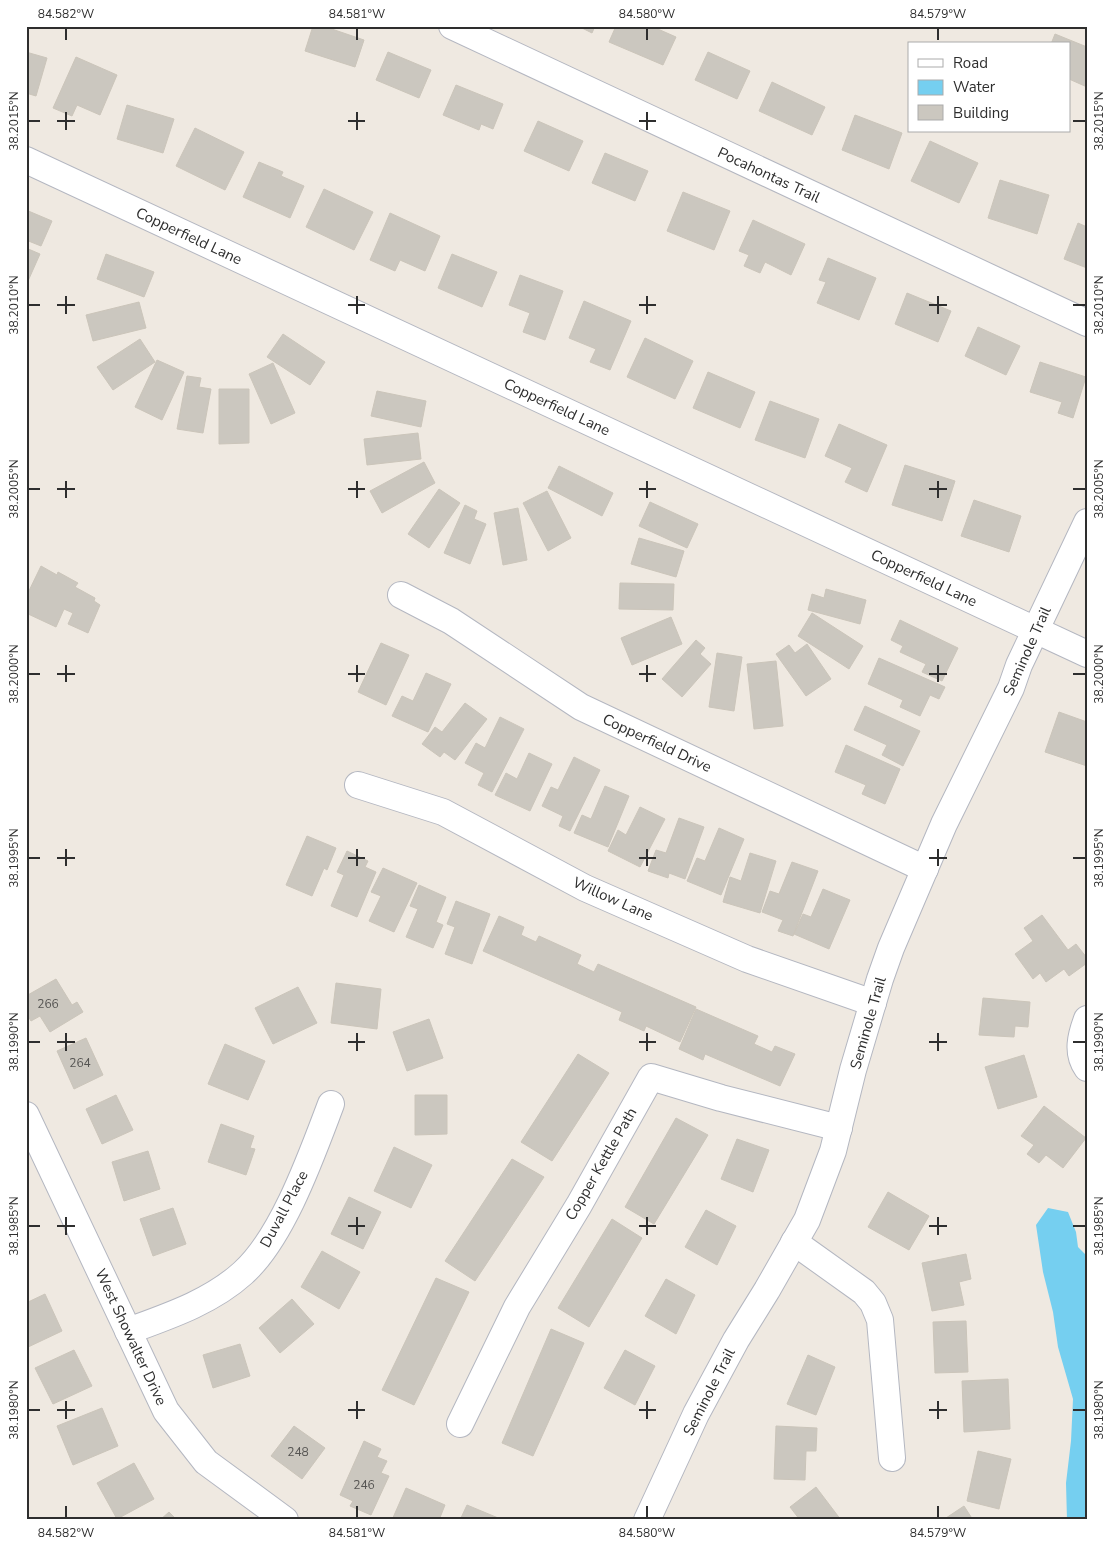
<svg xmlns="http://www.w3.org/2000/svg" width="1113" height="1546" font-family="'Nunito Sans',sans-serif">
	<rect width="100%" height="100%" fill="#efe9e1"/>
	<polygon fill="#75cff0" points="1048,1208 1068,1212 1076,1232 1078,1247 1087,1256 1087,1520 1067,1520 1066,1483 1071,1441 1073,1399 1058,1347 1053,1312 1043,1272 1036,1225"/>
	<g fill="#cbc7bf" stroke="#cbc5ba">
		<polygon points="313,26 323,26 364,40 355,67 305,51"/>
		<polygon points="578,26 595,26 592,33"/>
		<polygon points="616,26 651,26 676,37 663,65 609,42"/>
		<polygon points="1055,34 1087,47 1087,87 1069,79 1069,44 1051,44"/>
		<polygon points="26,52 47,58 36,96 26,93"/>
		<polygon points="388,52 431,70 419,98 376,80"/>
		<polygon points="708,52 750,71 737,99 695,80"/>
		<polygon points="76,57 117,75 100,115 77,105 72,116 53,108"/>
		<polygon points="772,82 825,107 812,135 759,111"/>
		<polygon points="456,85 503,104 493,129 481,124 479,130 443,115"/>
		<polygon points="127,105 174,119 163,153 117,139"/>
		<polygon points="855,115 902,133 889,169 842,150"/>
		<polygon points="538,121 583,141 569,171 524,151"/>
		<polygon points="195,128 244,152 225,190 176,166"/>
		<polygon points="930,141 978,163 959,203 911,181"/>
		<polygon points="605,153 648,171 635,201 592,183"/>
		<polygon points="259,162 283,172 281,176 304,186 290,218 243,197"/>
		<polygon points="1000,180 1049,195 1037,234 988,218"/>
		<polygon points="324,189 373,212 354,250 306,227"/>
		<polygon points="683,192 730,211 714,250 667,231"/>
		<polygon points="26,210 52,221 41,246 26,240"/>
		<polygon points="390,213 440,236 425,271 400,260 395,271 370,260"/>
		<polygon points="753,220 805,244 791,275 765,262 760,273 744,266 749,255 739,251"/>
		<polygon points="1078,223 1087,227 1087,268 1064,259"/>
		<polygon points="26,248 40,254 28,281 26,280"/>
		<polygon points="106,254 154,272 144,297 97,279"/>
		<polygon points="452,254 497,272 482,307 438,288"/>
		<polygon points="828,258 876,278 859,320 817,303 826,282 819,280"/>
		<polygon points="520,275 563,291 545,340 523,332 530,313 509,305"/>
		<polygon points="907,293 951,311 938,342 895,324"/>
		<polygon points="584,301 631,321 610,370 590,362 596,349 569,338"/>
		<polygon points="139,302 146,328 93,341 86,315"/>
		<polygon points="978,327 1020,346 1006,375 965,356"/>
		<polygon points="283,334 325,362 310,385 267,357"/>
		<polygon points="645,338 693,361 675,399 627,377"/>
		<polygon points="140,339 155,362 113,390 97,367"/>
		<polygon points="157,360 184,372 162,420 135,407"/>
		<polygon points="1040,362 1086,377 1073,418 1058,413 1062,402 1030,392"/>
		<polygon points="273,363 295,413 271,424 249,374"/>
		<polygon points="708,372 755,392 740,428 693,408"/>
		<polygon points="187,376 201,378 199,387 211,389 203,433 177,429"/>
		<polygon points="219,389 249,389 249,443 219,444"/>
		<polygon points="377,391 426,401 421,427 371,416"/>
		<polygon points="770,401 819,419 805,458 755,440"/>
		<polygon points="839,424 887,445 867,492 845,482 852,468 825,456"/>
		<polygon points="418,433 421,459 367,465 364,439"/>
		<polygon points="424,462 435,483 382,513 370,491"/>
		<polygon points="905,465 955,481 942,521 892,505"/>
		<polygon points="559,466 613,493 602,516 548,488"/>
		<polygon points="439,489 460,503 429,548 408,534"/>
		<polygon points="547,491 571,538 548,551 523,503"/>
		<polygon points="974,500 1021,516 1009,552 961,536"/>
		<polygon points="650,502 698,524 687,548 639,526"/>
		<polygon points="465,505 477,511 474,519 486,524 470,564 444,553"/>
		<polygon points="518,508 527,560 503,565 494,513"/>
		<polygon points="639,538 684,551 676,577 631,564"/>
		<polygon points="41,566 57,575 58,572 78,583 75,587 95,598 94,601 100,605 88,633 68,624 73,613 64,609 56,627 26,613 26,597"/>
		<polygon points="620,583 674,584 673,610 619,609"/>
		<polygon points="826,589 866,600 860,624 808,610 812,594 824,598"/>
		<polygon points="812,613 863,646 849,669 798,636"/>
		<polygon points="671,617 682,644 632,665 621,638"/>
		<polygon points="900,620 958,648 942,681 922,672 926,664 900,652 903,646 891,640"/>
		<polygon points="696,640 705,648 700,654 711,664 682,697 662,679"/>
		<polygon points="381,643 409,655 386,705 358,692"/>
		<polygon points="807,644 831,679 806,696 776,654 789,645 795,653"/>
		<polygon points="717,653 742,657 734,711 709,707"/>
		<polygon points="879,658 945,687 939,699 930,695 920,716 900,707 903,700 868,684"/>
		<polygon points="776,661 783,726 754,729 747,664"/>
		<polygon points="426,673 451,684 428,732 392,716 402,696 413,701"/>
		<polygon points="465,703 487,719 455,760 444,752 440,757 422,744 435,727 442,732"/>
		<polygon points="865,706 920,731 903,766 882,755 887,745 854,730"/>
		<polygon points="1059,712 1087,722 1087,766 1045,752"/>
		<polygon points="500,717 524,729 492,792 478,785 484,773 465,763 476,743 485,748"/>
		<polygon points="846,745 900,769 885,804 862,794 866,785 835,772"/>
		<polygon points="529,753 552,764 530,811 495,795 506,773 517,779"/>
		<polygon points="574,757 600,770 570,831 559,826 563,816 542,806 551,787 558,790"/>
		<polygon points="605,786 629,796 608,847 574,833 582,815 591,819"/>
		<polygon points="640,807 665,819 640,867 608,851 618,830 626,835"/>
		<polygon points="679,818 704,827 685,879 669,873 668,878 648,871 656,850 666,853"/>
		<polygon points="719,828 744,839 721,895 687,881 697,858 705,861"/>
		<polygon points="307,836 336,848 327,870 324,868 312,896 286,885"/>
		<polygon points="347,851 368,861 365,867 376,872 357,917 331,906 344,875 337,872"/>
		<polygon points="750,853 776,861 760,913 723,902 730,877 741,881"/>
		<polygon points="792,862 818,871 793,936 778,931 783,920 762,912 770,891 779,894"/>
		<polygon points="383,868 417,883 394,932 369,921 381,896 371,892"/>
		<polygon points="419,885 446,897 436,922 443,925 433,948 406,937 418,909 410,906"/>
		<polygon points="823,889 850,900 829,949 794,934 803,914 811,917"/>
		<polygon points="456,901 490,914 472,964 445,954 455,927 447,924"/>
		<polygon points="1042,915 1068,950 1076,944 1087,958 1087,963 1069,976 1064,969 1046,982 1040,973 1033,979 1015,954 1033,941 1024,928"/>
		<polygon points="499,916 524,927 521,935 536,942 539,936 581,955 577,964 594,972 598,964 696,1007 680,1042 646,1026 644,1031 619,1020 622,1012 483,951"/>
		<polygon points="56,979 72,1005 77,1002 83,1012 50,1032 40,1016 31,1021 26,1013 26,996"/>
		<polygon points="336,983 381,989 377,1029 331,1023"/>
		<polygon points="298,987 317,1023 273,1044 255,1008"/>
		<polygon points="983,998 1030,1002 1028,1027 1015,1026 1014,1037 979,1035"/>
		<polygon points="696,1009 758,1036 754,1044 772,1052 775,1046 795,1054 780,1086 705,1054 703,1060 679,1049"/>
		<polygon points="429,1019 443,1058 407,1071 393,1032"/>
		<polygon points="86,1038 103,1075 74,1089 57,1051"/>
		<polygon points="225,1044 265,1061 248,1100 208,1084"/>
		<polygon points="578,1054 609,1073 552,1161 521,1142"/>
		<polygon points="1024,1055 1037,1097 998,1109 985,1067"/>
		<polygon points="116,1095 133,1130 102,1144 86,1109"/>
		<polygon points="415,1095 447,1095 447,1134 415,1135"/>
		<polygon points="1044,1106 1086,1138 1063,1168 1046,1155 1039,1163 1027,1154 1034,1145 1021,1136"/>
		<polygon points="676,1118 708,1135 654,1224 625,1207"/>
		<polygon points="221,1124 254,1136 250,1148 255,1149 246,1175 208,1162"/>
		<polygon points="737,1139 769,1150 753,1192 721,1179"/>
		<polygon points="394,1147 432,1165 411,1208 374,1191"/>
		<polygon points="148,1151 160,1189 124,1201 112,1162"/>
		<polygon points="512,1159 544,1177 475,1281 445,1261"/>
		<polygon points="888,1192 929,1216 909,1250 868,1227"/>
		<polygon points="349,1197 381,1212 363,1249 331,1234"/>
		<polygon points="173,1208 186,1244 153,1256 140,1219"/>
		<polygon points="706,1210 736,1226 717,1265 685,1247"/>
		<polygon points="612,1219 642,1238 589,1327 558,1308"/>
		<polygon points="322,1251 360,1272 339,1309 301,1287"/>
		<polygon points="966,1254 971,1279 959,1282 964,1305 932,1311 922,1263"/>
		<polygon points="436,1278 469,1292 414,1405 382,1390"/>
		<polygon points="666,1279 695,1295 676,1334 645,1316"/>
		<polygon points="45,1294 62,1331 26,1348 26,1303"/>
		<polygon points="292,1299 314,1324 280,1353 259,1328"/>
		<polygon points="966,1321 968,1372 935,1373 933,1322"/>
		<polygon points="551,1329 584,1343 533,1456 502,1443"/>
		<polygon points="240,1344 250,1376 213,1388 203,1355"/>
		<polygon points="74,1350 92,1386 53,1404 35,1368"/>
		<polygon points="625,1350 655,1366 635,1405 604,1388"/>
		<polygon points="808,1355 835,1367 816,1415 787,1404"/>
		<polygon points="1008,1379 1010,1429 964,1432 962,1381"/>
		<polygon points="102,1408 118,1446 73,1465 57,1426"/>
		<polygon points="294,1426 325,1448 302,1479 271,1456"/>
		<polygon points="776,1426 817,1428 816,1451 806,1451 805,1480 774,1479"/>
		<polygon points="364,1441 381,1449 377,1457 387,1461 381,1473 389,1476 371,1515 350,1506 353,1501 340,1495"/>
		<polygon points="978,1451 1011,1459 999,1509 967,1501"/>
		<polygon points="134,1463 154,1499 117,1519 97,1483"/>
		<polygon points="816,1487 841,1520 800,1520 790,1507"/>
		<polygon points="406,1488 445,1505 439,1520 392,1520"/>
		<polygon points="467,1505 503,1520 460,1520"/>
		<polygon points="964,1506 973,1520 943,1520"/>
		<polygon points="169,1512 177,1520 160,1520"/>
	</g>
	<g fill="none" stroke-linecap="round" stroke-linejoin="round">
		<g stroke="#b4b7c1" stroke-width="28">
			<g id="street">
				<polyline points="452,26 1087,323"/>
				<polyline points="26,160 1087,654"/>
				<polyline points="401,595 451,621 581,707 925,869"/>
				<polyline points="358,785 443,812 585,888 747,959 873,1003"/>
				<path d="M1087,1019C1081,1035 1076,1053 1087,1068"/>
				<polyline points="26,1115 166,1411 206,1462 285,1520"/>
				<polyline points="794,1242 864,1292 873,1303 880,1320 892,1458"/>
				<path d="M128,1331C169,1316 211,1302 243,1273C283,1237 312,1154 331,1104"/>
				<polyline points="460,1424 517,1307 579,1205 651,1077 721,1098 839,1128"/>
				<polyline points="647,1520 696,1414 736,1340 767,1290 807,1220 833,1151 853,1070 880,979 891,948 944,824 1011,688 1019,665 1087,522"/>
			</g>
		</g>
		<use href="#street" stroke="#fff" stroke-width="26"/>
	</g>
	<path fill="none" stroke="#2e2e2e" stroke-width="2" d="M66,28V40M357,28V40M647,28V40M938,28V40M66,112V130M357,112V130M647,112V130M28,121H40M57,121H75M348,121H365M639,121H656M1073,121H1086M66,296V314M357,296V314M647,296V314M938,296V314M28,305H40M57,305H75M348,305H365M639,305H656M929,305H947M1073,305H1086M66,481V498M357,481V498M647,481V498M938,481V498M28,489H40M57,489H75M348,489H365M639,489H656M929,489H947M1073,489H1086M66,665V682M357,665V682M647,665V682M938,665V682M28,674H40M57,674H75M348,674H365M639,674H656M929,674H947M1073,674H1086M66,849V866M357,849V866M647,849V866M938,849V866M28,858H40M57,858H75M348,858H365M639,858H656M929,858H947M1073,858H1086M66,1033V1051M357,1033V1051M647,1033V1051M938,1033V1051M28,1042H40M57,1042H75M348,1042H365M639,1042H656M929,1042H947M1073,1042H1086M66,1217V1235M357,1217V1235M647,1217V1235M938,1217V1235M28,1226H40M57,1226H75M348,1226H365M639,1226H656M929,1226H947M1073,1226H1086M66,1401V1419M357,1401V1419M647,1401V1419M938,1401V1419M28,1410H40M57,1410H75M348,1410H365M639,1410H656M929,1410H947M1073,1410H1086M66,1506V1518M357,1506V1518M647,1506V1518M938,1506V1518"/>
	<g text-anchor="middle" stroke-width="4" stroke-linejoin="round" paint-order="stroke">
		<g font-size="12" fill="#555452">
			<text x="48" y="1008">266</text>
			<text x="80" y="1067">264</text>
			<text x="298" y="1456">248</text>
			<text x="364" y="1489">246</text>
		</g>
		<g font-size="15" fill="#2e2e2e" stroke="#fff">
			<text transform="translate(769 175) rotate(25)" y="5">Pocahontas Trail</text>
			<text transform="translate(189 236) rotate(25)" y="5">Copperfield Lane</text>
			<text transform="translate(557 407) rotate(25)" y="5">Copperfield Lane</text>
			<text transform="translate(924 578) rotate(25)" y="5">Copperfield Lane</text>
			<text transform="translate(1027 651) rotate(-66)" y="5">Seminole Trail</text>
			<text transform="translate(657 743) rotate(25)" y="5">Copperfield Drive</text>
			<text transform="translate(613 899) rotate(24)" y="5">Willow Lane</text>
			<text transform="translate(868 1023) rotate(-74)" y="5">Seminole Trail</text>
			<text transform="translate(601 1164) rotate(-60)" y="5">Copper Kettle Path</text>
			<text transform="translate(284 1209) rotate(-62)" y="5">Duvall Place</text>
			<text transform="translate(131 1337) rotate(65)" y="5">West Showalter Drive</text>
			<text transform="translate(709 1392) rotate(-63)" y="5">Seminole Trail</text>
		</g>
	</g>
	<rect width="1113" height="1546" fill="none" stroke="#ffffff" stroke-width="55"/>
	<rect x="908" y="42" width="162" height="90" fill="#ffffff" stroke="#ababab"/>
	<rect x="918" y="59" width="25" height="8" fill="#ffffff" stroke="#ababab"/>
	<text x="953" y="68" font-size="15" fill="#2e2e2e">Road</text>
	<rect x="918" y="80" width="25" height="15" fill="#75cff0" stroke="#ababab"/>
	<text x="953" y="92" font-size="15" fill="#2e2e2e">Water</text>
	<rect x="918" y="105" width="25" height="15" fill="#cbc7bf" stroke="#ababab"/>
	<text x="953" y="118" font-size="15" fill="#2e2e2e">Building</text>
	<rect x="28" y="28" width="1058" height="1490" fill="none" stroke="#2e2e2e" stroke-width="2"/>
	<g font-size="12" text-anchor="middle" fill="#2e2e2e">
		<text x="66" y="18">84.582°W</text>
		<text x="357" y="18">84.581°W</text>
		<text x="647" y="18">84.580°W</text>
		<text x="938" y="18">84.579°W</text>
		<text transform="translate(14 121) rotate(-90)" y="4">38.2015°N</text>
		<text transform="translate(1099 121) rotate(-90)" y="4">38.2015°N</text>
		<text transform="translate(14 305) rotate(-90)" y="4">38.2010°N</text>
		<text transform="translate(1099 305) rotate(-90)" y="4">38.2010°N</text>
		<text transform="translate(14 489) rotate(-90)" y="4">38.2005°N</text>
		<text transform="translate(1099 489) rotate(-90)" y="4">38.2005°N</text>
		<text transform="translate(14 674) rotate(-90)" y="4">38.2000°N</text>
		<text transform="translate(1099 674) rotate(-90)" y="4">38.2000°N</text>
		<text transform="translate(14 858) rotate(-90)" y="4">38.1995°N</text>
		<text transform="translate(1099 858) rotate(-90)" y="4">38.1995°N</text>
		<text transform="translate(14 1042) rotate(-90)" y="4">38.1990°N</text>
		<text transform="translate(1099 1042) rotate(-90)" y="4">38.1990°N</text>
		<text transform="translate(14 1226) rotate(-90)" y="4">38.1985°N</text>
		<text transform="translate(1099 1226) rotate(-90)" y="4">38.1985°N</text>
		<text transform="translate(14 1410) rotate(-90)" y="4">38.1980°N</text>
		<text transform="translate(1099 1410) rotate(-90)" y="4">38.1980°N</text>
		<text x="66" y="1537">84.582°W</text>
		<text x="357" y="1537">84.581°W</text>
		<text x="647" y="1537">84.580°W</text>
		<text x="938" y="1537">84.579°W</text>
	</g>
</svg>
